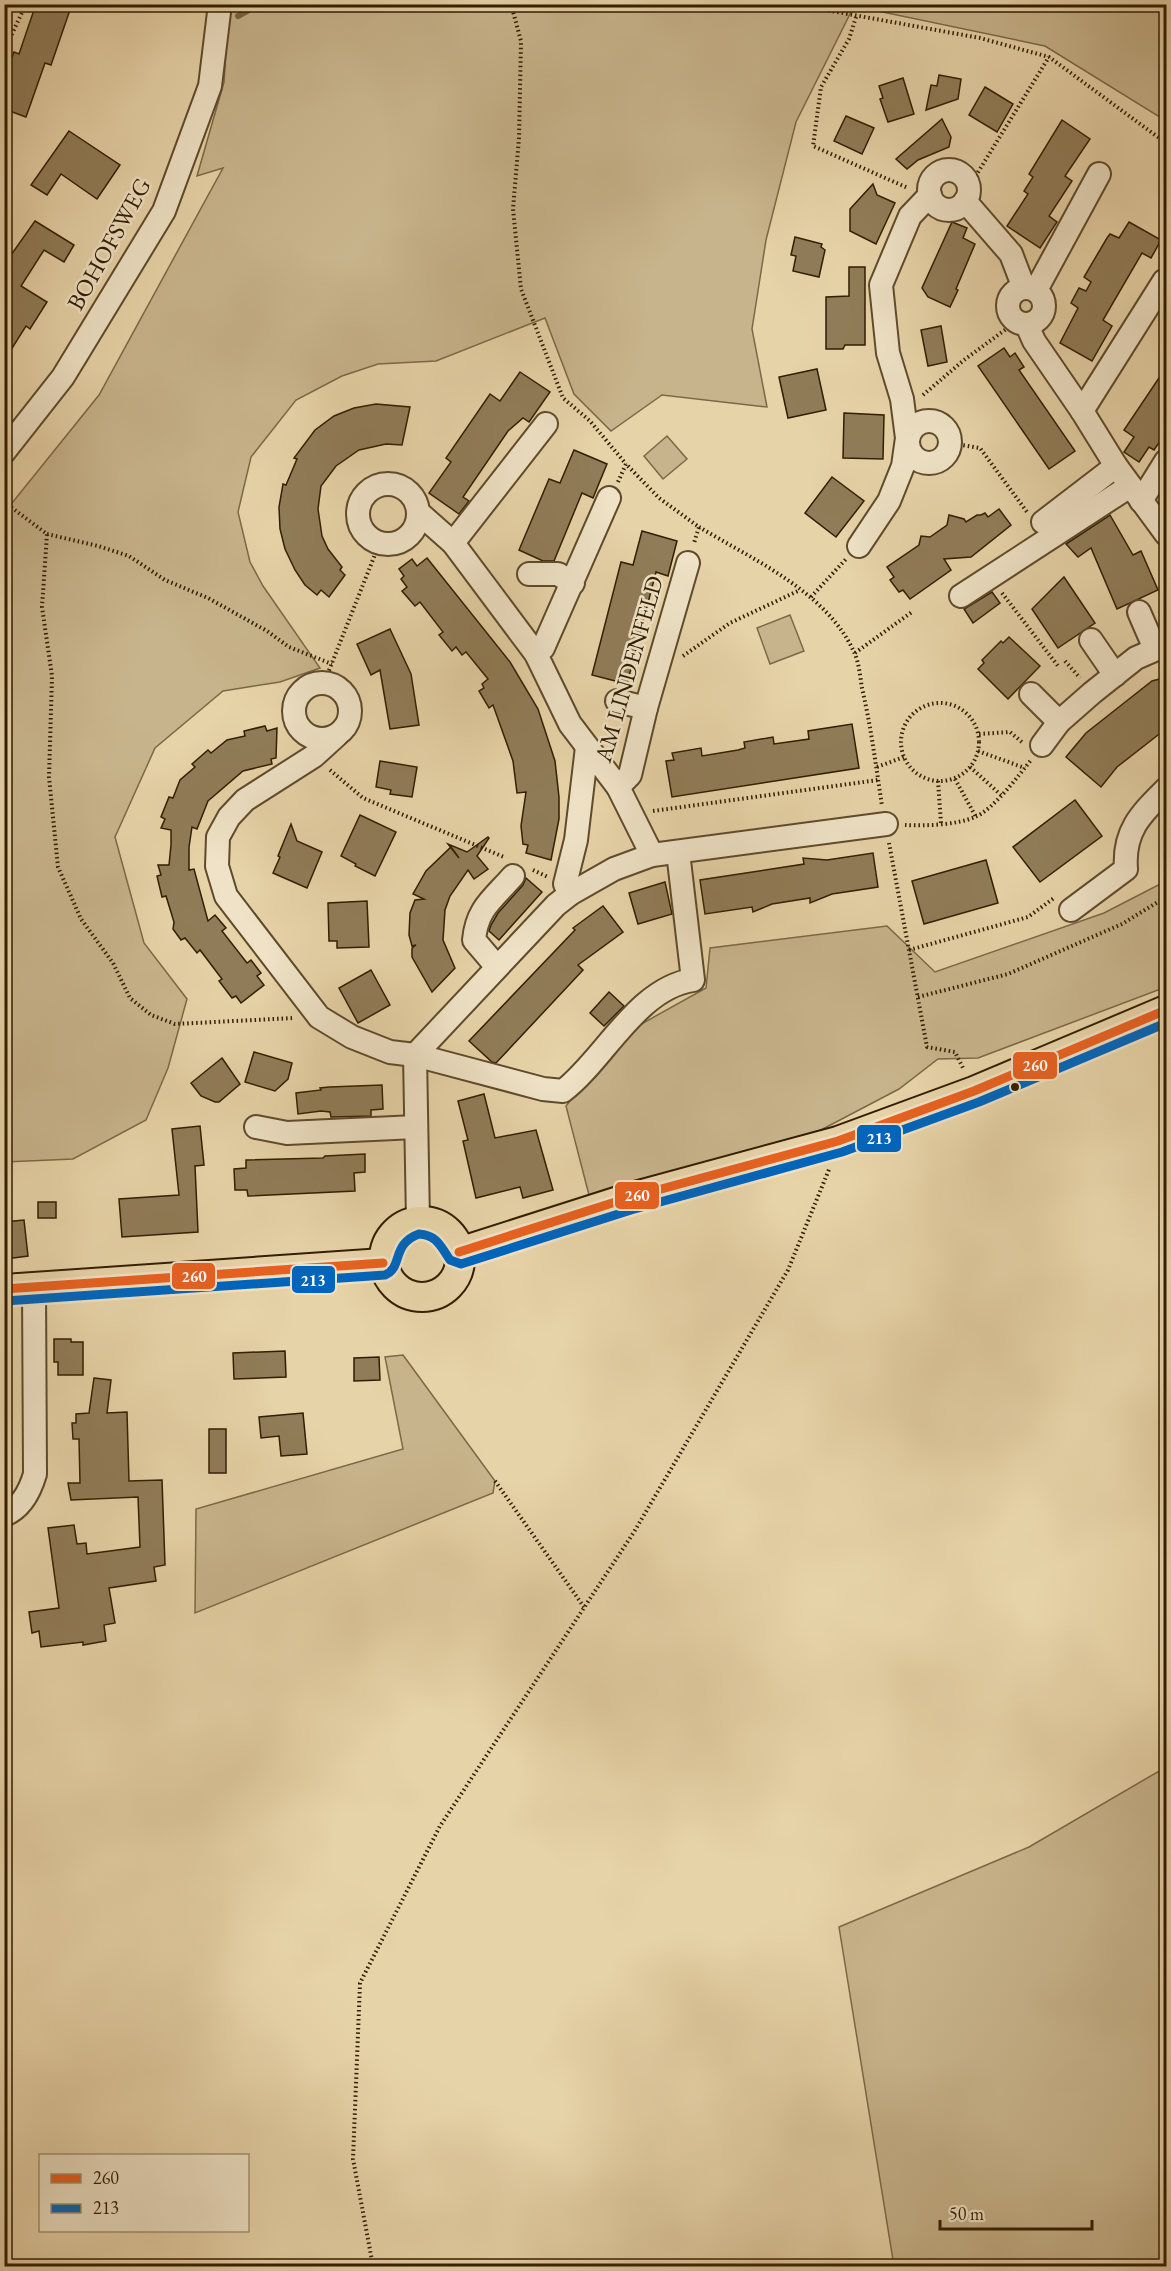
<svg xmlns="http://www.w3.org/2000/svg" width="1171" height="2271" font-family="'EB Garamond',serif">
	<rect width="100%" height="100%" fill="#e7d3a8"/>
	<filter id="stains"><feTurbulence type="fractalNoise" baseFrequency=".00333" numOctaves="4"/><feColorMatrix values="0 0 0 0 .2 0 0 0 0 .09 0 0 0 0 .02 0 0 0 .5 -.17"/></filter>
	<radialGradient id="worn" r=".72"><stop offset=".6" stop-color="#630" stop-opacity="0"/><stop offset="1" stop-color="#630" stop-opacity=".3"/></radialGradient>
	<g fill="#c8b48c" stroke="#7c6846" stroke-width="1.5">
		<polygon points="229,5 1166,5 1166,121 1045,46 854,6 796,122 766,240 752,329 767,407 662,395 611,431 574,394 545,318 436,361 378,364 342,376 296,400 251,457 238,512 250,562 263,586 320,668 280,682 223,691 155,748 115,837 144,943 187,999 168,1068 146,1120 73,1159 5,1162 4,513 99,395 223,168 197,176 224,82"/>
		<polygon points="667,436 687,459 663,479 644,456"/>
		<polygon points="790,615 804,651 770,664 757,628"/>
		<polygon points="1166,881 1166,987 978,1058 938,1059 899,1089 819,1131 589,1195 566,1106 627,1032 706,988 710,948 887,926 935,972 1104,913"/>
		<polygon points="403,1355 495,1481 493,1493 195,1613 196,1509 403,1449 385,1357"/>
		<polygon points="1166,1767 1166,2266 894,2266 839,1927 1029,1847"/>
	</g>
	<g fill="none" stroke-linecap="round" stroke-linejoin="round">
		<polyline stroke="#796543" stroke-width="6" points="238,16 260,4"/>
	</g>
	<g fill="#907c58" stroke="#311d01" stroke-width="1.5">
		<polygon points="36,4 72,4 51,65 45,63 26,117 4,109 4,78 14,52 19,54"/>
		<polygon points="939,75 961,79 958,99 926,110 931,85 937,86"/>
		<polygon points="903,78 914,114 888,122 880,99 883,98 879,86"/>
		<polygon points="985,87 1013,104 997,132 969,115"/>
		<polygon points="846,116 874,128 862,154 834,141"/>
		<polygon points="942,119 951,137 949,147 918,160 907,169 896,159"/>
		<polygon points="1062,120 1090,139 1065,176 1072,181 1049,216 1057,222 1040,248 1007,226 1028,194 1024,191 1033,177 1029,174"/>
		<polygon points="69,131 120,165 97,199 61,174 47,195 31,185"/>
		<polygon points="873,184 877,195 895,203 876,244 850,231 850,209"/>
		<polygon points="35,221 74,245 64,262 44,250 21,286 47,302 30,329 26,326 4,361 4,265"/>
		<polygon points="952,222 967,228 963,238 975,244 956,289 958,290 950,307 928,297 922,288"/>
		<polygon points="1129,222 1161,240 1151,258 1142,253 1103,320 1112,326 1092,361 1060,343 1078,308 1071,303 1079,288 1086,291 1091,282 1084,277 1107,238 1110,234 1119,238"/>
		<polygon points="795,237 822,244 821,247 825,250 819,277 793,271 796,256 791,255"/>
		<polygon points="849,267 865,267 865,345 845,345 843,349 826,349 826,297 849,296"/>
		<polygon points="941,326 947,362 928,366 921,330"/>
		<polygon points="1004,348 1010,357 1015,353 1024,367 1019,370 1075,451 1049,469 978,366"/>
		<polygon points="1167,366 1167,431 1154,450 1149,447 1139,462 1124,452 1134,437 1124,430"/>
		<polygon points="817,369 826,410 788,418 779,377"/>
		<polygon points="520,372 550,392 529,422 523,418 508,431 463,497 469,501 459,514 429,493 451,462 446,458 490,394 500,401"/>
		<polygon points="376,404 410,407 402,445 386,444 359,450 336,466 321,486 318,509 322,536 328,549 342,567 340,570 345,575 329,597 321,590 317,595 305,585 295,570 285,549 280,529 279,507 283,484 286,485 297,459 294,458 315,430 334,416 354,408"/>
		<polygon points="844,413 884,415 883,459 843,458"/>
		<polygon points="574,450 607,464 593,498 582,493 554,561 543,561 519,550 549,479 560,483"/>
		<polygon points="832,477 864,501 836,537 805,513"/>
		<polygon points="999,509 1011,525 971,557 944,559 951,570 910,599 903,590 899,592 890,580 894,577 887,567 919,545 921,536 930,537 947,525 949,515 964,519 966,522 977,515 981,515 985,513 988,517"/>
		<polygon points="1110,515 1133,555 1141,551 1158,590 1117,609 1091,548 1078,557 1066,544"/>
		<polygon points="642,531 677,541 668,576 656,572 627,684 592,675 621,562 633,565"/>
		<polygon points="427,558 510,662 538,709 555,761 559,797 559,819 551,860 526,853 528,845 523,844 521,826 526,792 517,793 513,761 493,705 489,708 479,691 484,688 482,684 488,679 466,652 462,655 456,647 452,651 439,635 443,632 420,602 415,606 402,591 407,587 401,579 404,576 399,569 412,559 417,566"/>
		<polygon points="1064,577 1095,623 1058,648 1032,609"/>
		<polygon points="992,592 1000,603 973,623 964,609"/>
		<polygon points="390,629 411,674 419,725 390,729 380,670 371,675 357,644"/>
		<polygon points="1009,637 1040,666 1008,699 978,669 984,663 982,660 1001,641 1003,643"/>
		<polygon points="1167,677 1167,728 1117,767 1101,787 1066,757 1086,733 1152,681"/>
		<polygon points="852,724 859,768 672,797 666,761 674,760 672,753 701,748 702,756 738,750 745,748 744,742 773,737 774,744 809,739 808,731"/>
		<polygon points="265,726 267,731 277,728 276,758 271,759 272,764 243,771 208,801 197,829 192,827 189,847 189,870 194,869 208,921 215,915 226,928 222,931 247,963 251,960 261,973 257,976 264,985 241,1003 236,996 232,998 219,981 222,979 200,950 197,953 185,938 181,940 173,929 174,922 166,896 162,897 157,876 161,875 158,865 169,865 171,845 171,830 161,828 165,819 161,817 169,797 173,798 180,780 195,767 192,764 208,750 211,753 227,740 245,736 244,731"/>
		<polygon points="380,761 417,767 412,797 390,794 391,790 376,787"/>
		<polygon points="1075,800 1102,836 1040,882 1013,847"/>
		<polygon points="360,815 396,832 375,876 355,866 356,864 341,856"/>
		<polygon points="291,824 297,841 322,852 307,888 273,873 280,857 278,856"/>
		<polygon points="488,837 489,838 477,856 488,869 474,879 468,870 450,896 445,910 443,940 455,968 432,992 412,957 412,948 416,945 412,946 409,935 410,913 415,900 424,899 413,894 426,871 451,847 459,858 448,844 467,852"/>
		<polygon points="873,853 878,887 832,894 810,903 810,898 772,904 753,912 752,907 705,914 700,880 804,864 803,858 827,860"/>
		<polygon points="986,860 998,903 924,924 912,881"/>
		<polygon points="526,878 542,892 499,940 489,931 491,925 498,913 523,885"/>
		<polygon points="665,882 672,914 638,924 629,893"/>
		<polygon points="367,901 369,947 337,948 337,941 329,941 328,903"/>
		<polygon points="603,906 623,932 578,965 583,970 496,1063 492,1062 469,1041 575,930 573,928"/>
		<polygon points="371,970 390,1005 358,1023 339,988"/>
		<polygon points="609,992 624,1006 604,1026 590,1013"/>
		<polygon points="254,1052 292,1063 288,1079 275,1091 245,1082"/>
		<polygon points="222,1058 240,1084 219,1102 215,1102 201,1096 191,1083"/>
		<polygon points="382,1085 383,1109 371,1110 371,1116 331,1117 330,1112 321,1111 298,1114 296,1093 321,1090 320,1088 329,1087"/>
		<polygon points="484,1094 495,1138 536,1130 553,1190 523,1198 520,1187 476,1198 463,1141 468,1140 458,1101"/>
		<polygon points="200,1126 204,1165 195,1166 198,1232 122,1237 119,1199 179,1195 172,1129"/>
		<polygon points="365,1154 365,1172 354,1173 355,1191 248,1196 247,1190 235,1190 234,1169 246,1168 246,1160 323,1158 325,1156"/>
		<rect x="38" y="1202" width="18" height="16"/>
		<polygon points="24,1220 28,1256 6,1259 4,1222"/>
		<polygon points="54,1339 71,1339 71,1342 83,1342 83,1375 58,1375 58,1362 54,1362"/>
		<polygon points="285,1351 286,1377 234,1379 233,1353"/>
		<polygon points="379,1357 380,1380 354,1381 354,1358"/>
		<polygon points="94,1378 111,1380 107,1413 127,1412 129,1481 162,1480 165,1565 154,1567 156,1581 109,1588 115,1623 104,1625 106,1641 83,1645 83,1642 41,1647 39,1631 32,1633 29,1612 59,1608 48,1528 74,1525 77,1544 86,1543 87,1554 140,1547 138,1497 71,1500 68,1483 80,1483 79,1439 73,1439 72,1423 76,1423 76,1414 89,1413"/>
		<polygon points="303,1413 307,1454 281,1456 279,1436 261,1438 259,1417"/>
		<rect x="209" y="1429" width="17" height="44"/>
	</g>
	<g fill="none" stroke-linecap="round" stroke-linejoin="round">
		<g stroke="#5e4a2b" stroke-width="26">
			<g id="minor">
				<circle cx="949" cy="190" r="20"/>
				<polyline points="965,201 1011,254 1024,288"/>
				<circle cx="1026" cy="306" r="18"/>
				<polyline points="1036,290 1099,174"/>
				<polyline points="1027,325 1034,341 1082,411 1116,466 1166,534"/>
				<polyline points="1082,411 1164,281"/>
				<circle cx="929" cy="442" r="21"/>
				<polyline points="4,452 63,377 164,211 210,86 220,4"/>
				<circle cx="388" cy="514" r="30"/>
				<polyline points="1141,501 1166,461"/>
				<polyline points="418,512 453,543 536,654 570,724 618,787 652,855"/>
				<polyline points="1043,522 1116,466"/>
				<polyline points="453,543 546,424"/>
				<polyline points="859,546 889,501 903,466 907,438 902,399 888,353 881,285 910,216 930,195"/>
				<polyline points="529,574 558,574 573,583"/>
				<polyline points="961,596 1130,486"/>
				<polyline points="1139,612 1155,649"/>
				<polyline points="1091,640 1115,675"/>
				<polyline points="536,654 543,648 609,498"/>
				<circle cx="322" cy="711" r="28"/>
				<polyline points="1031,694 1059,722"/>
				<polyline points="617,701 646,708"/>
				<path d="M336,736L314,756L245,800L229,817L218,837L217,866L226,896L319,1017L352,1037L390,1052L415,1055L543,1089L563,1091C604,1060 637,988 693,980L678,852"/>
				<polyline points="1042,745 1059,722 1092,693 1136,658 1166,645"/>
				<polyline points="618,787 630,775 646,708 688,563"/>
				<polyline points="570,894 565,884 576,840 587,747"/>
				<path d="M1071,910L1126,869C1123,831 1141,814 1166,789"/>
				<path d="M497,967L474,940C477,908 493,899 513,876"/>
				<polyline points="256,1127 287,1133 416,1127"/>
				<polyline points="418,1221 415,1055 556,905 570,894 614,869 652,855 886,824"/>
				<path d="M4,1515C22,1508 30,1491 35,1474L34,1288"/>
			</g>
		</g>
		<g stroke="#311d01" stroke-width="32">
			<g id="major">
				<circle cx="422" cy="1259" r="38"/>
				<polyline points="459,1252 628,1198 838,1141 974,1091 1166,1010"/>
				<polyline points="4,1289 383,1263"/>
			</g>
		</g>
		<g stroke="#311d01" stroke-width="4" stroke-dasharray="1.5 3" stroke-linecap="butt">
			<polyline points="511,4 521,41 519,138 513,209 521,289 563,398 590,421 626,464"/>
			<polyline points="793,4 980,38 1049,57 1166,143"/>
			<polyline points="856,17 849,39 821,87 813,146 908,188"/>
			<polyline points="4,51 26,4"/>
			<polyline points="968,181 975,177 1049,57"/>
			<polyline points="923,395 964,360 1009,327"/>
			<polyline points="950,443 980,448 1027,512"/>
			<polyline points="618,482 626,464 659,498 699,527 694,543"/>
			<polyline points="4,502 47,534 42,607 52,676 49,777 58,867 81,919 113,963 130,998 151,1015 175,1024 294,1018"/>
			<path d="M699,527C752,559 827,592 854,652C859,662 860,676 862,688C871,727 876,766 882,806"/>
			<polyline points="47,534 98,546 129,556 165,580 208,598 267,631 289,647 332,664"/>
			<polyline points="1002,593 1058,666"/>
			<polyline points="811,597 846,559"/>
			<polyline points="855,653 912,612"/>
			<polyline points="683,656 730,623 800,590"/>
			<polyline points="1065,661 1080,678"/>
			<polyline points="324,683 376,552 377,541"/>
			<circle cx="940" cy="742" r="39"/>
			<polyline points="979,734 1010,732 1023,743"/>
			<polyline points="978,751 1025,768"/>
			<polyline points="877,767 904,757"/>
			<polyline points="970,767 1001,795"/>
			<polyline points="330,770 363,798 504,857"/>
			<polyline points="955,779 976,817"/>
			<polyline points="938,781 941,823"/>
			<polyline points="653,811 878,780"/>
			<path d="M905,825C925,826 957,825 975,817C993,810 1019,775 1031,760"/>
			<polyline points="889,843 927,1047 955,1052 964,1070"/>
			<polyline points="533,870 548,877"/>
			<polyline points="909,950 1028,917 1054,898"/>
			<polyline points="918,997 1008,974 1122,924 1166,897"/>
			<polyline points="495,1481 584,1607"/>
			<polyline points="373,2266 353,2159 360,1983 440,1826 634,1532 788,1270 830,1167"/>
		</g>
		<use href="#minor" stroke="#efe2c6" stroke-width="22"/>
		<use href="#major" stroke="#e7d3a8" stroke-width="28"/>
		<g stroke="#efe2c6" stroke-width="14">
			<g id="bus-1">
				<polyline points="459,1252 628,1198 838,1141 974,1091 1166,1010"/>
				<polyline points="4,1289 383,1263"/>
			</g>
		</g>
		<g stroke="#efe2c6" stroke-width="14">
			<path id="bus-2" d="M5,1301L385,1275C403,1268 391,1244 419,1234C437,1235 441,1247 450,1260L461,1264L631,1210L842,1152L979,1102L1166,1023"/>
		</g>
		<use href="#bus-1" stroke="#e86120" stroke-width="9"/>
		<use href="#bus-2" stroke="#0065bd" stroke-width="9"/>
	</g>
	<circle fill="#311d01" stroke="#efe2c6" stroke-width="2" cx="1015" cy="1087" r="5"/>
	<g text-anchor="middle" stroke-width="5" stroke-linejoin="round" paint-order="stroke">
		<g font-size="24" fill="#311d01" stroke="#efe2c6">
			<text transform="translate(109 244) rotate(-61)" y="8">BOHOFSWEG</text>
			<text transform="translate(629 669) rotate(-74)" y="8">AM LINDENFELD</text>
		</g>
	</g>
	<g stroke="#efe2c6" stroke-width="2">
		<rect x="1012" y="1051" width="46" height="29" rx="6" fill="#e86120"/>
		<rect x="856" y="1124" width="46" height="29" rx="6" fill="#0065bd"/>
		<rect x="614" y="1181" width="46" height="29" rx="6" fill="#e86120"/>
		<rect x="171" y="1262" width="45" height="28" rx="6" fill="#e86120"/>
		<rect x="291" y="1265" width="45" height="29" rx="6" fill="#0065bd"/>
	</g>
	<g font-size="16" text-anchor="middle" font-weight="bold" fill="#fff">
		<text x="1035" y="1071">260</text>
		<text x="879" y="1144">213</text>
		<text x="637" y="1201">260</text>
		<text x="194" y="1282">260</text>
		<text x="313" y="1286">213</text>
	</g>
	<rect width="1171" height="2271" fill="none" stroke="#e7d3a8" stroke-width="24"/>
	<rect x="6" y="6" width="1159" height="2259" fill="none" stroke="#311d01" stroke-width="3"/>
	<rect x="12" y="12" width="1147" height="2247" fill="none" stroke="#311d01" stroke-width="1.5"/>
	<rect x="39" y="2154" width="210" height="78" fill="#efe2c6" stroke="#a39377" stroke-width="1.5"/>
	<rect x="51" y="2174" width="30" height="9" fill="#e86120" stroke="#a39377" stroke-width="1.5"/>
	<text x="93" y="2184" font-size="18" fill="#311d01">260</text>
	<rect x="51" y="2204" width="30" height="9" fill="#0065bd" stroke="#a39377" stroke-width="1.5"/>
	<text x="93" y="2214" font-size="18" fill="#311d01">213</text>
	<path d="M940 2220v9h152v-9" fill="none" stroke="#311d01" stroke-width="3"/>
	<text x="949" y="2220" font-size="18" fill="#311d01" stroke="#efe2c6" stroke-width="4.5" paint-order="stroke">50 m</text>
	<rect width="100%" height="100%" filter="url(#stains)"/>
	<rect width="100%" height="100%" fill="url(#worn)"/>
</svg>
